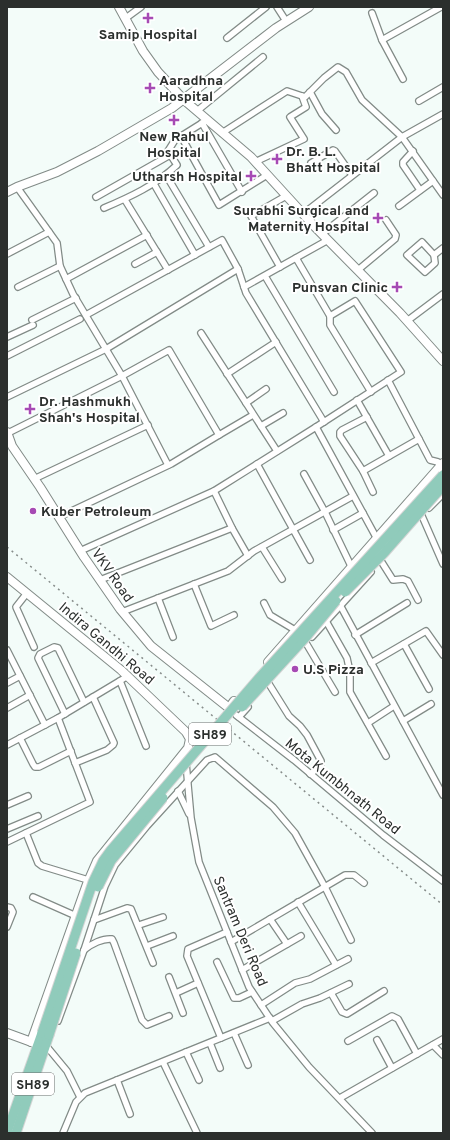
<svg xmlns="http://www.w3.org/2000/svg" width="450" height="1140" font-family="Overpass,sans-serif">
	<rect width="100%" height="100%" fill="#f3fcf9"/>
	<g fill="none" stroke-linecap="round" stroke-linejoin="round">
		<g stroke="#828b87" stroke-width="8">
			<g id="street">
				<polyline points="277,7 286,21"/>
				<polyline points="372,13 382,40 403,79"/>
				<polyline points="126,18 141,7"/>
				<polyline points="227,38 266,7"/>
				<polyline points="382,40 441,7"/>
				<polyline points="310,92 322,114 336,130"/>
				<polyline points="419,101 443,87"/>
				<polyline points="197,111 263,57"/>
				<polyline points="202,123 242,192"/>
				<polyline points="222,133 287,91 305,97 324,78 338,67 346,72 362,100 402,137 443,195"/>
				<polyline points="181,136 219,205 267,175"/>
				<polyline points="413,151 403,162 403,165 420,190"/>
				<polyline points="255,162 304,139 290,117 306,107 302,96"/>
				<polyline points="311,163 333,150 335,151 352,175"/>
				<polyline points="166,175 209,247"/>
				<polyline points="154,184 195,255"/>
				<polyline points="17,187 57,243 60,266 73,294 122,376 168,465"/>
				<polyline points="96,197 170,155"/>
				<polyline points="125,200 168,270"/>
				<polyline points="399,206 433,181"/>
				<path d="M104,208C130,197 156,185 177,165L168,151L175,140L207,120"/>
				<polyline points="303,214 402,137 443,114"/>
				<polyline points="322,234 374,193"/>
				<polygon points="422,242 434,255 435,263 425,272 407,255"/>
				<polyline points="7,254 49,232"/>
				<polyline points="434,255 443,248"/>
				<polyline points="296,258 330,316 330,325 371,392"/>
				<polyline points="135,264 157,252"/>
				<polyline points="280,267 251,216 286,196"/>
				<polyline points="358,270 395,239 396,235 386,220"/>
				<polyline points="265,276 334,392"/>
				<polyline points="66,279 147,235"/>
				<polyline points="18,287 60,266"/>
				<polyline points="244,287 328,240"/>
				<polyline points="86,315 222,240 238,269 246,293 324,422"/>
				<polyline points="32,320 76,298"/>
				<polyline points="407,321 443,294"/>
				<polyline points="201,333 277,451"/>
				<polyline points="7,337 33,325"/>
				<polyline points="7,356 80,319"/>
				<polyline points="227,374 276,342"/>
				<polyline points="388,380 430,460 438,462 439,466"/>
				<polyline points="7,397 106,349 238,269"/>
				<polyline points="357,400 389,456"/>
				<polyline points="246,403 266,389"/>
				<polyline points="367,417 342,430 340,432 340,436 363,471 373,492"/>
				<polyline points="261,426 283,413"/>
				<polyline points="316,427 376,537"/>
				<polyline points="8,433 122,376 169,350 219,435 171,464 59,517"/>
				<polyline points="219,435 253,415"/>
				<polyline points="257,464 310,560"/>
				<polyline points="363,471 419,439"/>
				<polyline points="304,474 325,512 351,566"/>
				<polyline points="34,479 148,425"/>
				<polyline points="214,491 232,528 248,556"/>
				<polyline points="429,508 443,494"/>
				<polyline points="422,516 443,564"/>
				<polyline points="333,530 363,513"/>
				<polyline points="262,547 282,579"/>
				<polyline points="80,551 214,491 316,427 401,372 355,301 330,316"/>
				<polyline points="381,561 393,580 403,579 408,581 418,600"/>
				<polyline points="100,580 232,528"/>
				<polyline points="194,584 211,626 234,615"/>
				<polyline points="27,593 16,607 34,647"/>
				<polyline points="158,598 173,637"/>
				<polyline points="264,603 270,615 295,630"/>
				<polyline points="340,605 443,795"/>
				<polyline points="122,612 228,571 254,551 353,496"/>
				<polyline points="326,621 347,658 350,672 350,692 386,756"/>
				<polyline points="355,635 407,603"/>
				<polyline points="312,637 371,572"/>
				<polyline points="306,643 335,692"/>
				<polyline points="404,644 429,689"/>
				<polyline points="7,650 45,725"/>
				<polyline points="371,663 426,631 443,655"/>
				<polyline points="120,681 146,746"/>
				<polyline points="7,683 20,676"/>
				<polyline points="269,684 289,716 300,726 307,735 321,761 321,766 310,774"/>
				<polyline points="7,708 30,695"/>
				<polyline points="65,714 38,658 40,654 54,647 58,648 84,702"/>
				<polyline points="236,715 294,760 383,835 443,881"/>
				<polyline points="239,717 248,707"/>
				<polyline points="403,721 431,704"/>
				<polyline points="368,723 394,706"/>
				<polyline points="20,738 33,764 35,767 39,767 71,751"/>
				<polyline points="7,745 58,718 128,676"/>
				<polyline points="75,763 107,750 113,745 114,743 93,697"/>
				<polyline points="186,763 191,818 199,862 249,987 273,1023 309,1067 372,1133"/>
				<polyline points="178,791 189,814"/>
				<polyline points="7,805 28,796"/>
				<polyline points="7,829 38,816"/>
				<polyline points="26,833 38,863 42,866 88,880"/>
				<polyline points="7,842 90,802 58,718"/>
				<polyline points="33,897 76,916"/>
				<polyline points="298,902 336,965"/>
				<polyline points="7,907 11,908 13,912 7,927"/>
				<polyline points="270,919 287,944"/>
				<polyline points="94,920 127,908 131,909 153,963"/>
				<polyline points="139,925 163,917"/>
				<polyline points="231,942 345,875 354,875 364,883"/>
				<polyline points="147,946 173,936"/>
				<path d="M84,950C91,944 103,938 112,939L114,943L142,1020L147,1025L169,1016"/>
				<polyline points="217,962 234,998 239,998 252,992"/>
				<polyline points="242,970 301,936"/>
				<polyline points="169,977 183,1013"/>
				<polyline points="176,993 198,983"/>
				<polyline points="331,993 342,1012 347,1014 384,991"/>
				<polyline points="261,1005 295,983 310,979 348,959"/>
				<polyline points="58,1021 84,950 105,886 115,865 147,826 207,760 215,757 273,807 295,833 325,887 351,940"/>
				<polyline points="272,1021 302,1004 320,998 349,984"/>
				<polyline points="234,1033 248,1065"/>
				<polyline points="221,1038 187,956 188,949 227,932"/>
				<polyline points="377,1040 392,1068"/>
				<polyline points="348,1041 392,1016 398,1019 417,1054"/>
				<polyline points="210,1043 220,1068"/>
				<polyline points="433,1045 443,1055"/>
				<polyline points="48,1048 67,1071 80,1097"/>
				<polyline points="186,1052 199,1080"/>
				<polyline points="163,1062 197,1133"/>
				<polyline points="117,1080 130,1114"/>
				<polyline points="340,1098 443,1039"/>
				<polyline points="63,1133 76,1102 85,1093 270,1018"/>
			</g>
		</g>
		<g stroke="#828b87" stroke-width="10">
			<g id="secondary">
				<polyline points="119,7 143,51 158,72 184,100 251,157 315,227 400,313 443,361"/>
				<polyline points="7,192 17,187 57,172 98,151 172,108 276,28 309,7"/>
				<polyline points="7,432 12,446 40,487 84,557 120,609 151,646 229,708 234,701"/>
				<polyline points="7,577 121,670 186,732 190,739 188,748 97,861 87,884 31,1042"/>
				<polyline points="268,662 443,463"/>
				<polyline points="7,1033 37,1044"/>
			</g>
		</g>
		<g stroke="#d5d5d5" stroke-width="11">
			<g id="primary">
				<polyline points="7,1132 42,1033"/>
				<polyline points="16,1133 49,1035"/>
			</g>
		</g>
		<use href="#street" stroke="#fff" stroke-width="5.5"/>
		<use href="#secondary" stroke="#fff" stroke-width="8"/>
		<use href="#primary" stroke="#90cbbb" stroke-width="9"/>
		<polyline stroke="#878d8b" stroke-width="1.5" stroke-dasharray="2 4" stroke-linecap="butt" points="7,547 443,905"/>
		<g stroke="#d5d5d5" stroke-width="11" stroke-linecap="butt">
			<g id="primary-bridge">
				<polyline points="345,592 384,553 443,486"/>
				<polyline points="242,707 307,636 336,601"/>
				<polyline points="98,887 111,861 163,798"/>
				<polyline points="42,1033 93,882 103,861 111,850 259,678 443,475"/>
				<polyline points="49,1035 76,953"/>
			</g>
		</g>
		<use href="#primary-bridge" stroke="#90cbbb" stroke-width="9"/>
	</g>
	<g fill="#a64ab4" stroke="#fff" stroke-width="1.5">
		<path d="M146 12h4v4h4v4h-4v4h-4v-4h-4v-4h4z"/>
		<path d="M148 82h4v4h4v4h-4v4h-4v-4h-4v-4h4z"/>
		<path d="M172 114h4v4h4v4h-4v4h-4v-4h-4v-4h4z"/>
		<path d="M275 153h4v4h4v4h-4v4h-4v-4h-4v-4h4z"/>
		<path d="M249 170h4v4h4v4h-4v4h-4v-4h-4v-4h4z"/>
		<path d="M376 212h4v4h4v4h-4v4h-4v-4h-4v-4h4z"/>
		<path d="M395 281h4v4h4v4h-4v4h-4v-4h-4v-4h4z"/>
		<path d="M28 403h4v4h4v4h-4v4h-4v-4h-4v-4h4z"/>
		<circle cx="33" cy="511" r="4"/>
		<circle cx="295" cy="669" r="4"/>
	</g>
	<g text-anchor="middle" stroke-width="4" stroke-linejoin="round" paint-order="stroke">
		<g fill="#fff" stroke="#6b6d6c" stroke-width="1">
			<rect x="189" y="723" width="42" height="22" rx="3"/>
			<rect x="12" y="1073" width="42" height="22" rx="3"/>
		</g>
		<g font-size="13" font-weight="bold" fill="#2b2f2d">
			<text x="210" y="739">SH89</text>
			<text x="33" y="1089">SH89</text>
		</g>
		<g font-size="14" font-weight="bold" fill="#2b2f2d" stroke="#fff" text-anchor="start">
			<text x="148" y="39" text-anchor="middle">Samip Hospital</text>
			<text x="159" y="85">Aaradhna<tspan x="159" dy="16">Hospital</tspan></text>
			<text x="174" y="141" text-anchor="middle">New Rahul<tspan x="174" dy="16">Hospital</tspan></text>
			<text x="286" y="156">Dr. B. L.<tspan x="286" dy="16">Bhatt Hospital</tspan></text>
			<text x="242" y="181" text-anchor="end">Utharsh Hospital</text>
			<text x="369" y="215" text-anchor="end">Surabhi Surgical and<tspan x="369" dy="16">Maternity Hospital</tspan></text>
			<text x="388" y="292" text-anchor="end">Punsvan Clinic</text>
			<text x="39" y="406">Dr. Hashmukh<tspan x="39" dy="16">Shah's Hospital</tspan></text>
			<text x="41" y="516">Kuber Petroleum</text>
			<text x="303" y="674">U.S Pizza</text>
		</g>
		<g font-size="14" fill="#2b2f2d" stroke="#fff">
			<text transform="translate(113 575) rotate(55)" y="5">VKV Road</text>
			<text transform="translate(107 643) rotate(40)" y="5">Indira Gandhi Road</text>
			<text transform="translate(343 786) rotate(39)" y="5">Mota Kumbhnath Road</text>
			<text transform="translate(241 931) rotate(67)" y="5">Santram Deri Road</text>
		</g>
	</g>
	<rect width="450" height="1140" fill="none" stroke="#2b2f2d" stroke-width="16"/>
</svg>
